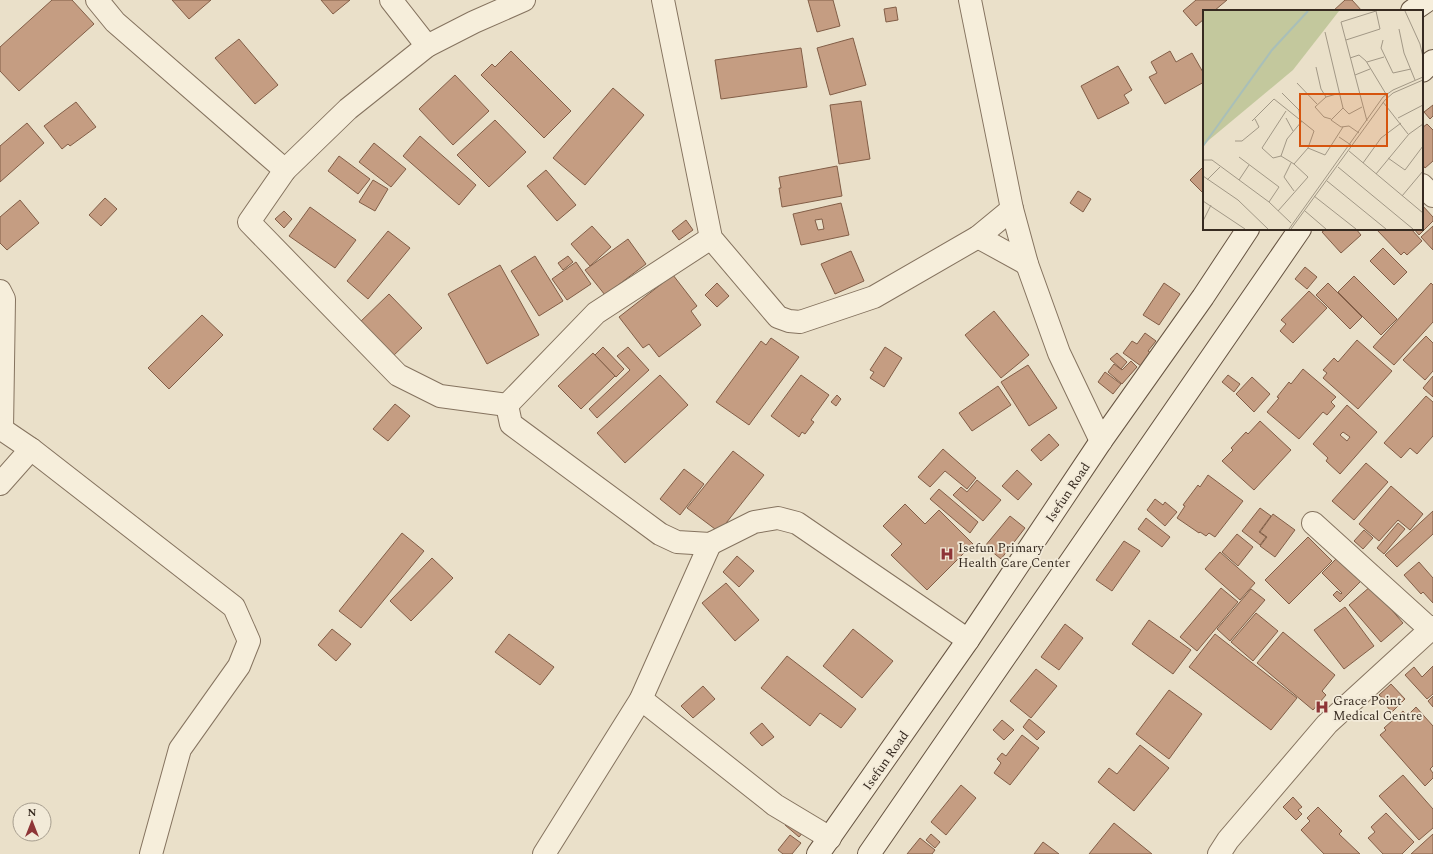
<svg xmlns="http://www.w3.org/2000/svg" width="1433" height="854" font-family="Spectral,serif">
	<rect width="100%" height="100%" fill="#eae0c9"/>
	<g fill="#c59d82" stroke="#825e47" fill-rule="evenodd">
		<polygon points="52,0 72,0 94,24 19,91 0,71 0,47"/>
		<polygon points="172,0 211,0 189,19"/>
		<polygon points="321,0 350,0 333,14"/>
		<polygon points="808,0 833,0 840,26 817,32"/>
		<polygon points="1196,0 1227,0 1214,11 1204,11 1204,19 1196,26 1183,11"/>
		<polygon points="1345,0 1352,0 1362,11 1333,11"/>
		<polygon points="896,7 898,20 886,22 884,9"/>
		<polygon points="853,38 866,85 830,95 817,48"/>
		<polygon points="239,39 278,85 255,104 215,58"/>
		<polygon points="801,48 807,87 721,99 715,60"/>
		<polygon points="511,51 571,111 544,138 481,75 492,64 495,67"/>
		<polygon points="1170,51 1176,62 1192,53 1204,74 1204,82 1165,104 1149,77 1157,73 1151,62"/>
		<polygon points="1118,66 1132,90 1124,95 1129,103 1098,119 1081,86"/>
		<polygon points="455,75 489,111 453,145 419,109"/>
		<polygon points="613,88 644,115 585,185 553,158"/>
		<polygon points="861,101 870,159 839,164 830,105"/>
		<polygon points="76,102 96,127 70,146 68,144 62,149 44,126"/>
		<polygon points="1433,105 1433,116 1430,119 1424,112"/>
		<polygon points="495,120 526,152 489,187 457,155"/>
		<polygon points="27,123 44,143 0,182 0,146"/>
		<polygon points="1427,124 1433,130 1433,161 1425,168 1422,164 1422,128"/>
		<polygon points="420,136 476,185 459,205 403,156"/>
		<polygon points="374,143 406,169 391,187 359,162"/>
		<polygon points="339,156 370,179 358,194 328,171"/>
		<polygon points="837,166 842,196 782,207 779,188 781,188 779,177"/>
		<polygon points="1204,166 1204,194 1190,180"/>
		<polygon points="546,170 576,205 557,221 527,186"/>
		<polygon points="373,180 388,189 375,211 359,202"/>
		<polygon points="1078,191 1091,199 1083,212 1070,203"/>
		<polygon points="105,198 117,209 101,226 89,215"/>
		<polygon points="20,200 39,223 7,250 0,243 0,217"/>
		<path d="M841,203L849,235L801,245L793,214ZM822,219L824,229L818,230L815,220Z"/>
		<polygon points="1422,205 1433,217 1433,221 1419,235 1414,229 1422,229"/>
		<polygon points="310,207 356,240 335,268 289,236"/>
		<polygon points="284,211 292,219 284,228 275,219"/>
		<polygon points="686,220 693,230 679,240 672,231"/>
		<polygon points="592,226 611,247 590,266 571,244"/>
		<polygon points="1433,226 1433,250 1421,237"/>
		<polygon points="1326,229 1356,229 1361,235 1341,253 1322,232"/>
		<polygon points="1376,229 1411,229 1422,241 1407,255 1404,252 1401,255"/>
		<polygon points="388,231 410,248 368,299 347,281"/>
		<polygon points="628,239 646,264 605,295 585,270"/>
		<polygon points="1383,248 1407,272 1394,285 1370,261"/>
		<polygon points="851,251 864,281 835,294 821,264"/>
		<polygon points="535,256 563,301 539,316 511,271"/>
		<polygon points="568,256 573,262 563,270 558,263"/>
		<polygon points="576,262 591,284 567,300 552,279"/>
		<polygon points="500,265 539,335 487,364 448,294"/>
		<polygon points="1305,267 1317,277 1307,289 1295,279"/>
		<polygon points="673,275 697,306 691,311 701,325 659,357 649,344 643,348 619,317"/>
		<polygon points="1354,276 1397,319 1381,335 1338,292"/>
		<polygon points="717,283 729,296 717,307 705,295"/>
		<polygon points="1164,283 1180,294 1159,325 1143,315"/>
		<polygon points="1328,283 1362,317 1350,329 1316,295"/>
		<polygon points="1431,283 1433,285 1433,322 1394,365 1373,347"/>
		<polygon points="1309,291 1327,308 1293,343 1280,331 1286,324 1281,320"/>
		<polygon points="389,294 422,328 391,358 358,324"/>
		<polygon points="994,311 1029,355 1001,378 965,335"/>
		<polygon points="202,315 223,335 169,389 148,368"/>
		<polygon points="1145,333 1156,341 1148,351 1151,353 1141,366 1123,353 1132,341 1137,344"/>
		<polygon points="1426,336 1433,343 1433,371 1425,380 1403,360"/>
		<polygon points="771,338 799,357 749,425 716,402 761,341 766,345"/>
		<polygon points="1357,340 1392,371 1358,409 1323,378 1327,373 1323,370 1334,358 1338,362"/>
		<polygon points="603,347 624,369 616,377 595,355"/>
		<polygon points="628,347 649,370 597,418 589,409 630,370 617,356"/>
		<polygon points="885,347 902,358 884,387 870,378 874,372 870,370"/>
		<polygon points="593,353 615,376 581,409 558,386"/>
		<polygon points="1117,353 1127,362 1121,369 1110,359"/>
		<polygon points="1131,361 1137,367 1122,384 1108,372 1114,364 1122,370"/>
		<polygon points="1028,365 1057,408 1029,426 1001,382"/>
		<polygon points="1303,369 1336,397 1331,402 1335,406 1327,415 1323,412 1299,439 1267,412 1279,398 1277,397 1289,382 1291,384"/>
		<polygon points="1105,372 1121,384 1113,394 1098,382"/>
		<polygon points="660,375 688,405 625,463 597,433"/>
		<polygon points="801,375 829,395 811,420 814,422 805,434 802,432 799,437 771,416"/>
		<polygon points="1228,375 1240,384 1234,392 1222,382"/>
		<polygon points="1433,376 1433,397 1423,388"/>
		<polygon points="1252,377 1270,394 1254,412 1236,394"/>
		<polygon points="998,386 1011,405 972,431 959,413"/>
		<polygon points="837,395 841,399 836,406 831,402"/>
		<polygon points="1426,396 1433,402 1433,436 1417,454 1410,448 1401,458 1384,443"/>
		<polygon points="395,404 410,416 388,441 373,429"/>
		<path d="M1347,405L1377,432L1340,474L1326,461L1328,458L1313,444ZM1343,432L1350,437L1347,441L1340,435Z"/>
		<polygon points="1260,421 1291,450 1254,490 1222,461 1233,450 1231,448 1246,432 1248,434"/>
		<polygon points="1049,434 1059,445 1041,461 1031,450"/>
		<polygon points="943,449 976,478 967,489 945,471 930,487 918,477"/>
		<polygon points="733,451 764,475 719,532 687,508"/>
		<polygon points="1366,463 1388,482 1354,520 1332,501"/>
		<polygon points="684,469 704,484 680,515 660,499"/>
		<polygon points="1017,470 1032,484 1018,500 1002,486"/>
		<polygon points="1208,475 1243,501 1215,537 1209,533 1206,536 1200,532 1199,533 1177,518 1185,506 1183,505 1198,485 1200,487"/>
		<polygon points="977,480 1001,500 983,521 953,495 961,487 967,492"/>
		<polygon points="1391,486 1423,514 1410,530 1398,520 1379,541 1359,524"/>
		<polygon points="939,489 978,522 970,533 930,499"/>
		<polygon points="1155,499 1163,505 1165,502 1177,512 1165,526 1147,510"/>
		<polygon points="905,504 925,524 939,510 973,544 927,590 891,555 902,544 883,526"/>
		<polygon points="1260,508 1271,516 1259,532 1266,537 1260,545 1242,531"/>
		<polygon points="1433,511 1433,534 1397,567 1385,555"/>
		<polygon points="1273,514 1295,530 1275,557 1260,546 1267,537 1260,532"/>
		<polygon points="1010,516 1025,528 1001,559 985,546"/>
		<polygon points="1146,518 1170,537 1162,547 1138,529"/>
		<polygon points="1398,523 1405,529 1384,554 1377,548"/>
		<polygon points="1364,530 1373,538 1363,549 1354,541"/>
		<polygon points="402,533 424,551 361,628 339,611"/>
		<polygon points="1237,534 1253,547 1238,566 1222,552"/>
		<polygon points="1308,537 1332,561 1289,604 1265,580"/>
		<polygon points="1124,541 1140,551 1112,591 1096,580"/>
		<polygon points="1220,552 1255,583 1240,600 1205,569"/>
		<polygon points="737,556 754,571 739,587 723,572"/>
		<polygon points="1339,556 1363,579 1340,602 1333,595 1337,591 1341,594 1342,593 1322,573"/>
		<polygon points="432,558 453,578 411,621 390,601"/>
		<polygon points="1419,562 1433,578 1433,603 1423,592 1421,594 1404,575"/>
		<polygon points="726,583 759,620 735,641 702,603"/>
		<polygon points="1371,586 1403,623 1381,642 1349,605"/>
		<polygon points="1221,588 1238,602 1197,651 1180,637"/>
		<polygon points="1251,589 1265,600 1230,641 1217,629"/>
		<polygon points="1345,607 1374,646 1344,669 1314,630"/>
		<polygon points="1256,613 1278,631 1253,661 1231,642"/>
		<polygon points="1149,620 1191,650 1173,674 1132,644"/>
		<polygon points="1065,624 1083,638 1059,670 1041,657"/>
		<polygon points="332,629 351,644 336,661 318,645"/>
		<polygon points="853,629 893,661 862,698 823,666"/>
		<polygon points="1283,632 1335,675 1322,691 1326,695 1313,710 1257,663"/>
		<polygon points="509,634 554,667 540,685 495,652"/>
		<polygon points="1215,634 1297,698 1271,730 1189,667"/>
		<polygon points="787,656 856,709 841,728 820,713 810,726 761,688"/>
		<polygon points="1433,666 1433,694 1427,699 1405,675 1414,667 1422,677"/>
		<polygon points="1036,669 1057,686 1031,718 1010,701"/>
		<polygon points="1391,684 1405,699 1392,712 1382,701 1384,699 1379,695"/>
		<polygon points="703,686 715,699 693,718 681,706"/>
		<polygon points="1169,690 1202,714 1169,759 1136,734"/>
		<polygon points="1433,696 1433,707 1428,701"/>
		<polygon points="1416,707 1433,726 1433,766 1430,769 1433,773 1433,778 1425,786 1380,735 1386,730 1384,728 1403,711 1407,716"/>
		<polygon points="1029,719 1045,732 1037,740 1023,727"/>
		<polygon points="1002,720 1014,730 1004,740 993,730"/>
		<polygon points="762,723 774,737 762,746 750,733"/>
		<polygon points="1022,735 1039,748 1010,785 994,773 1001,763 997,759 1002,753 1006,756"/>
		<polygon points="1140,745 1169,768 1134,811 1098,782 1109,768 1117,774"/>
		<polygon points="1403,775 1433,809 1433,828 1419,840 1379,796"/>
		<polygon points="961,785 976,798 946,835 931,822"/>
		<polygon points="1293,797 1302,807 1298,810 1302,814 1296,820 1283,807"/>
		<polygon points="1318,807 1342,831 1339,834 1360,854 1324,854 1301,830 1310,821 1307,818"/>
		<polygon points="1386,813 1414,842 1402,854 1383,854 1368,838 1375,832 1371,827"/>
		<polygon points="790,819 804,831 799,837 785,825"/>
		<polygon points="1114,823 1152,854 1089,854"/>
		<polygon points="931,834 940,842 935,848 926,840"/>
		<polygon points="1433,834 1433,854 1411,854"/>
		<polygon points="790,835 801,843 792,854 783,854 778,850"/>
		<polygon points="920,838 935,850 932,854 907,854"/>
		<polygon points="1043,842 1059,854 1034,854"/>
	</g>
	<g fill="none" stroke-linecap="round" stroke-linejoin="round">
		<g stroke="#85735f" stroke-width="24">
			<g id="street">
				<polyline points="97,0 115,22 285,170"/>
				<polyline points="391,0 427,46"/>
				<polyline points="663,0 711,238 778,317 789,321 800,322 874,297 978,237 1012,209"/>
				<polyline points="970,0 1012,209 1027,264 1059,353 1101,441"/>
				<polyline points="1422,185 1433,196"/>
				<polyline points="978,237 1027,264"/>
				<polyline points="711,238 596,313 507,405 511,424 660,534 677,542 710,544 754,522 778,518 797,523 968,640"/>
				<polyline points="0,291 4,299 2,429"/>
				<polyline points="507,405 440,396 398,375 249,222 285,170 348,109 427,46 474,22 524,0"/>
				<polyline points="0,428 31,449 234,607 249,641 239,666 180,749 151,854"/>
				<polyline points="0,484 31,449"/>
				<polyline points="1313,523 1430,629"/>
				<polyline points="641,699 775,805 830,838"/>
				<polyline points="544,854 641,699 710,544"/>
				<polyline points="1219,854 1228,840 1327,724 1433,627"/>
			</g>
		</g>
		<g stroke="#675442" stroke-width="24">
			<g id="secondary">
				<polyline points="1412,11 1428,0"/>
				<polyline points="1422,71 1433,61"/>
				<polyline points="818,854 968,640 1101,441 1203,297 1248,229"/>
				<polyline points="869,854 1300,229"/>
			</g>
		</g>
		<use href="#street" stroke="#f6eedb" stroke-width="22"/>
		<use href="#secondary" stroke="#f6eedb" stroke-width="22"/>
	</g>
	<defs>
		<g id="hospital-bare" transform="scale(1.08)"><path d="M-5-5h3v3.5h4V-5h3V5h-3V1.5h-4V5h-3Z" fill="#8e3537" stroke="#f2ead8" stroke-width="2.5" paint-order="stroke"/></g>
	</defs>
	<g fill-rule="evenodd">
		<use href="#hospital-bare" x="947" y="554"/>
		<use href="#hospital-bare" x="1322" y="707"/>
	</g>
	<g text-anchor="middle" stroke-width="3.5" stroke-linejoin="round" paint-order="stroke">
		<g font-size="13" fill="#372b21" stroke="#f2ead8">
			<text transform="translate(1067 492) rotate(-56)" y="5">Isefun Road</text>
			<text transform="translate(885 760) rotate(-55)" y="5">Isefun Road</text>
		</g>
		<g font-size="13" fill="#372b21" stroke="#f2ead8" text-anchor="start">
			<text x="958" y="552">Isefun Primary<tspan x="958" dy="15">Health Care Center</tspan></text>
			<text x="1333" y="705">Grace Point<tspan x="1333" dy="15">Medical Centre</tspan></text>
		</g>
	</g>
	<g transform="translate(1203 10)">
		<rect width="220" height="220" fill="#eae0c9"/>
		<path d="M0,1H136L90,60L0,135Z" fill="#c3c89d"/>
		<path fill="none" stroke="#a9bfb8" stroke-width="2" d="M0,136L69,40L105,1"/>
		<path fill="none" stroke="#a29886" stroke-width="1" d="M202,1L217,34L220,47M196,19L201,43L212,70M122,22L140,98L146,104L159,97M143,30L177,19L173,1M180,30L178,38L190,63L208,59M147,48L156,45L163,51L183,84M164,52L181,47M113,57L118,79L123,87M152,65L167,59M94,73L114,94M79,83L96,100L97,110M180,92L205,124M140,98L128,110L138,117L146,116L156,123M83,108L90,121M195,108L220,95M128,109L121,107L112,97L123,87L137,83M49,111L71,89L111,121L105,138L91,154M164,111L138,12L173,1M136,127L148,135M32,131H39L56,117L52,109M105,138L122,145L140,117M146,141L220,203M78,146L84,129L99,111M36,147L76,177L66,192M185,148L202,160L220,136M0,150H9L66,192L88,213M88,153L81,167L91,181M160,153L178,128L198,113M135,157L210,219M173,164L206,124L220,114M0,166L35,190L65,219M4,170L17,157M36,170L46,155M124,171L183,219M111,186L153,219M199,186L220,161M0,191L42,219M75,201L105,167L91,154L78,146L70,148L59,138L83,101M102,201L123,219M0,211L8,195M86,219L180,87L190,80L220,67M88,219L182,90L190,83L220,70"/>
		<path fill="#d6540e" fill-opacity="0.15" stroke="#d6540e" stroke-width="2" d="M97,84H184V136H97Z"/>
		<rect width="220" height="220" fill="none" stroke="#372b21" stroke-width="2"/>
	</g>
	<g transform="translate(32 822)"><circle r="19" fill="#f2ead8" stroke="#a79e8f"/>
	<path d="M0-3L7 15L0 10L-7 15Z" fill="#8e3537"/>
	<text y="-6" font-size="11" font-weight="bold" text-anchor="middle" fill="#372b21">N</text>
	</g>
</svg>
